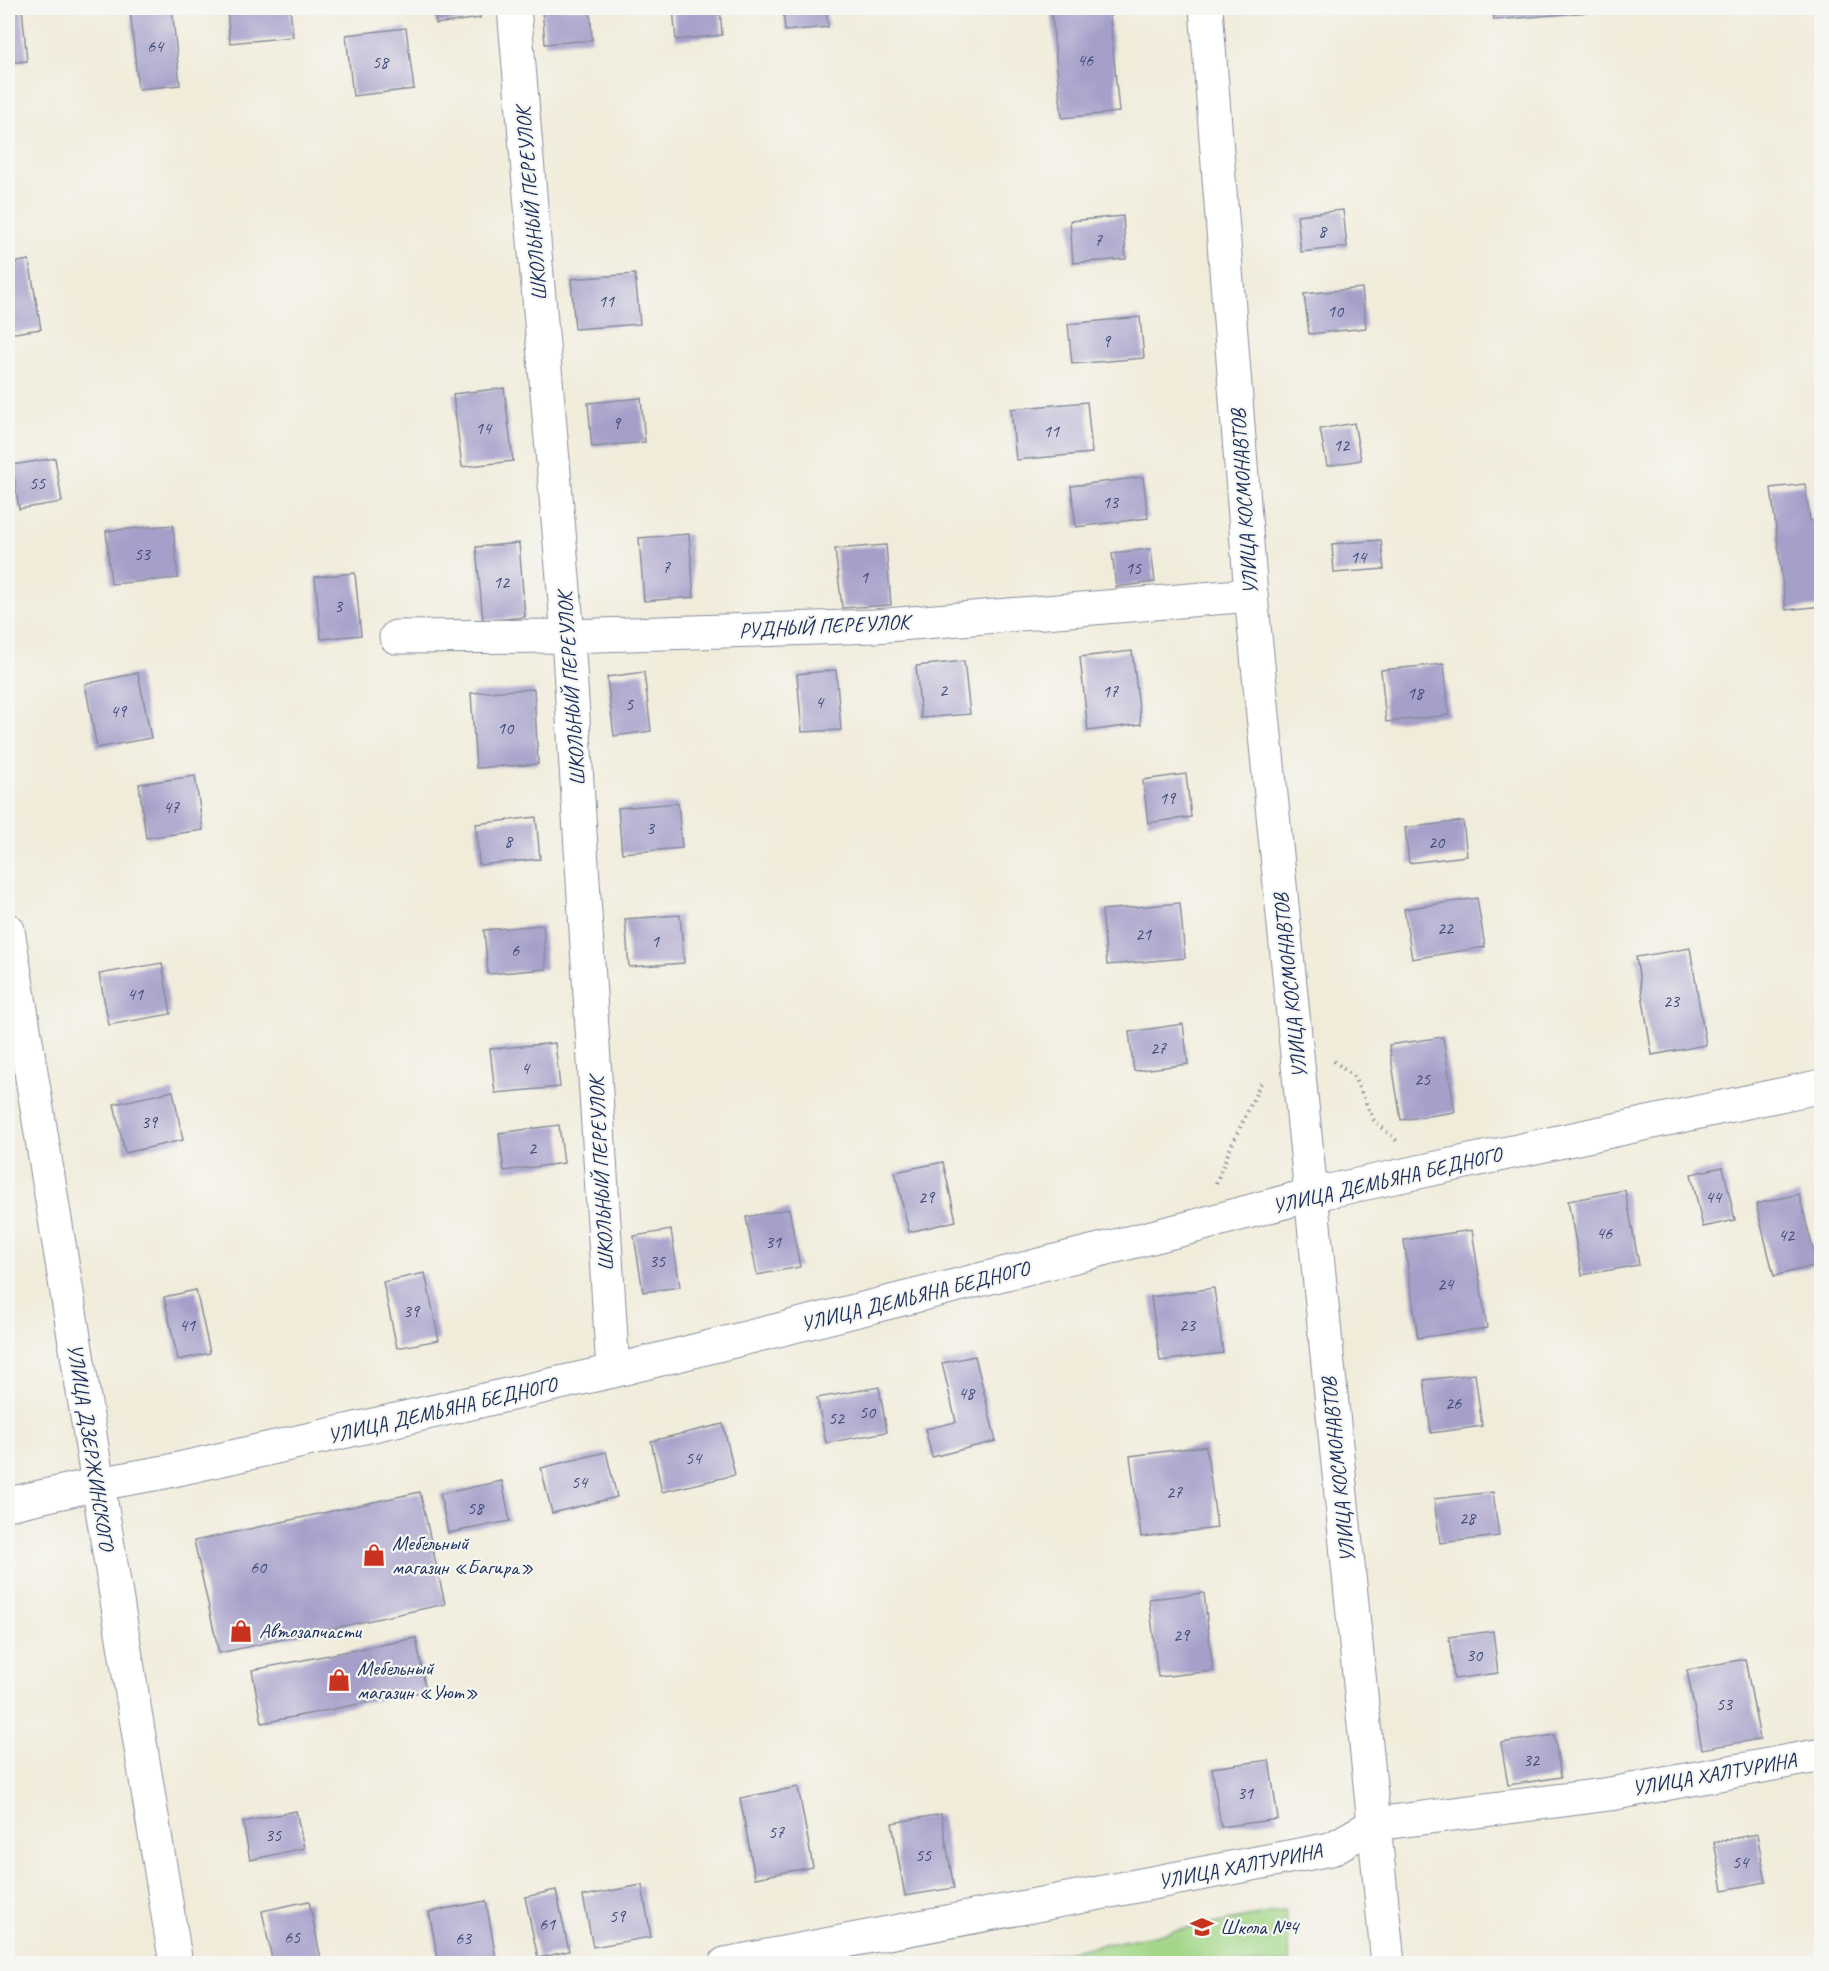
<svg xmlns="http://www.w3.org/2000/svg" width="1829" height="1971" font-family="Caveat,sans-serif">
	<rect width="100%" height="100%" fill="#f6f6f2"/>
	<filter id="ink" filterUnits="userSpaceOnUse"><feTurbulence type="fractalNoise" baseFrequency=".0167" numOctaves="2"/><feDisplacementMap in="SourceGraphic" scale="12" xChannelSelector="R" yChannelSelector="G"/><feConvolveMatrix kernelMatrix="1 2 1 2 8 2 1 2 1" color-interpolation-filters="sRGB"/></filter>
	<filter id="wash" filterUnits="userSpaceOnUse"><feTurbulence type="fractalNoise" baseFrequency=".008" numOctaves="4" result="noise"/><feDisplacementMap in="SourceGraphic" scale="24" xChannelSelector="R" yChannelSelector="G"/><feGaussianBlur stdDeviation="1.35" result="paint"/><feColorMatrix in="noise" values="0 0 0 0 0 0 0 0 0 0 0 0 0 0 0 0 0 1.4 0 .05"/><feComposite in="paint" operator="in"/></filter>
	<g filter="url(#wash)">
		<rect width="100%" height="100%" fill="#f1ecda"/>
		<polygon fill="#a2d686" stroke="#5e8272" stroke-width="1.5" points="1285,1910 1290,1963 1019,1963 1018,1961"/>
		<g id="blocks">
			<g fill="#a59fc9">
				<polygon points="8,8 22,8 27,61 8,63"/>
				<polygon points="130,8 172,8 180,85 138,89"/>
				<polygon points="227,8 290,8 293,37 230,43"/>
				<polygon points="434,8 479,8 480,18 436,24"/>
				<polygon points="542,8 590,8 592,40 545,44"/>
				<polygon points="673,8 720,8 722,35 676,40"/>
				<polygon points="783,8 826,8 828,27 785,31"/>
				<polygon points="1051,8 1109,8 1119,112 1062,118"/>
				<polygon points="1493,8 1588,8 1588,12 1494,20"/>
				<polygon points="406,28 414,89 353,96 346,35"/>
				<polygon points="1343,210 1347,247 1301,252 1297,215"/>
				<polygon points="1123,216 1126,259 1073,263 1070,221"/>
				<polygon points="29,260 41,329 8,334 8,264"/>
				<polygon points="635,274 640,324 575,329 571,279"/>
				<polygon points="1362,288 1366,328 1309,334 1304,294"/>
				<polygon points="1140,317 1144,358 1072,364 1068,324"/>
				<polygon points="504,388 513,461 462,467 453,394"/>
				<polygon points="641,398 645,442 592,447 588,403"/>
				<polygon points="1087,402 1092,453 1016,460 1011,409"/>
				<polygon points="1354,423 1361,460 1327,466 1320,429"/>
				<polygon points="55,458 62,502 19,509 12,465"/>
				<polygon points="1143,477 1148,518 1076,527 1071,486"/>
				<polygon points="1805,484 1810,521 1822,520 1822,606 1786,610 1771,488"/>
				<polygon points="173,525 178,578 111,584 106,531"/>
				<polygon points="689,534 694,597 644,601 639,538"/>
				<polygon points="1381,540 1384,569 1334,573 1332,544"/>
				<polygon points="519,543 525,617 483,621 476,547"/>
				<polygon points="886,545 891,605 842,608 835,549"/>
				<polygon points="1151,549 1155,582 1116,587 1112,553"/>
				<polygon points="355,573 361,635 321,639 315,577"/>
				<polygon points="1132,651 1141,724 1088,731 1080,657"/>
				<polygon points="964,661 970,714 921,718 916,666"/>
				<polygon points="1444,664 1449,715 1386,722 1381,670"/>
				<polygon points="836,670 841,730 802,732 797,674"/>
				<polygon points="644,672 651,731 614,736 607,677"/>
				<polygon points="138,673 151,738 97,748 85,684"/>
				<polygon points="534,689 538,764 476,768 471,693"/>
				<polygon points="1186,774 1191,817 1148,823 1143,780"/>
				<polygon points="195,776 203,830 146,838 139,784"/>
				<polygon points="678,803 682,848 622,853 618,808"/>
				<polygon points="536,817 540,859 479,865 476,824"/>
				<polygon points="1463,821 1467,856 1409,863 1405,828"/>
				<polygon points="1477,898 1485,947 1412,959 1404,909"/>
				<polygon points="1180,903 1185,958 1107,965 1102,910"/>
				<polygon points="680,915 684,963 629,967 625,919"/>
				<polygon points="543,925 546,969 488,974 484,930"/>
				<polygon points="1690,948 1706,1045 1652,1055 1636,957"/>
				<polygon points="162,963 171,1014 109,1025 99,974"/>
				<polygon points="1183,1024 1188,1064 1134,1071 1129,1032"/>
				<polygon points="1443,1037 1455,1112 1401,1120 1389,1045"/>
				<polygon points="555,1043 560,1087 495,1093 490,1049"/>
				<polygon points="173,1091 183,1140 125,1153 114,1104"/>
				<polygon points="559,1125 564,1163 504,1171 499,1133"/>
				<polygon points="943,1162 956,1221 909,1232 895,1172"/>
				<polygon points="1723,1167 1735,1220 1703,1227 1691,1174"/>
				<polygon points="1625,1190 1639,1265 1582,1275 1568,1201"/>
				<polygon points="1799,1194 1817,1265 1774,1276 1756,1204"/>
				<polygon points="789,1209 800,1267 757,1275 746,1217"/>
				<polygon points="671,1230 680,1287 643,1292 634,1236"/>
				<polygon points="1472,1230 1487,1328 1418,1338 1404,1240"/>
				<polygon points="425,1273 439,1340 397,1348 383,1282"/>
				<polygon points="1214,1288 1223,1353 1160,1361 1151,1297"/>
				<polygon points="196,1290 210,1353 178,1360 164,1297"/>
				<polygon points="975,1356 996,1441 932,1457 925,1429 956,1422 942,1363"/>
				<polygon points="1475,1374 1482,1426 1431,1433 1424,1380"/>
				<polygon points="879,1387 887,1432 826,1443 817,1398"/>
				<polygon points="723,1424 735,1475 662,1492 651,1441"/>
				<polygon points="1206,1446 1217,1528 1141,1537 1130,1456"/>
				<polygon points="606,1452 617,1497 552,1513 541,1468"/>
				<polygon points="502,1481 510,1521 448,1533 440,1494"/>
				<polygon points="420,1492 445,1604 219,1653 194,1541"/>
				<polygon points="1493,1492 1499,1536 1440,1543 1434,1499"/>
				<polygon points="1204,1593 1213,1671 1158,1677 1149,1599"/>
				<polygon points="1493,1631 1498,1673 1454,1679 1449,1637"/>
				<polygon points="416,1638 426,1691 262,1723 252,1670"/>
				<polygon points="1745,1659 1760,1739 1702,1749 1687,1670"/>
				<polygon points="1554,1735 1561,1777 1508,1785 1501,1743"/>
				<polygon points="1269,1760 1278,1819 1221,1827 1212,1768"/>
				<polygon points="798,1787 813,1867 755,1878 740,1798"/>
				<polygon points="296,1811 304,1848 250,1860 243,1822"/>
				<polygon points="941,1814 954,1888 905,1896 892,1823"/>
				<polygon points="1757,1834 1766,1882 1723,1890 1714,1842"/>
				<polygon points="642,1885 651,1937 593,1947 583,1896"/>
				<polygon points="556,1890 569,1951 538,1958 525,1897"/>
				<polygon points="309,1901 322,1964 273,1964 262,1911"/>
				<polygon points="486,1901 497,1964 439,1964 429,1912"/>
			</g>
		</g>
	</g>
	<g filter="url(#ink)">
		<use href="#blocks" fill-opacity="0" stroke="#868e9c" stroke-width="1.5"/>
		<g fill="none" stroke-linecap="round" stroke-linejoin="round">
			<g stroke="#868e9c" stroke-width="35">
				<g id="minor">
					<polyline points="514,8 568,636 613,1371"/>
					<polyline points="1206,8 1251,595 1388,1964"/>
					<polyline points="396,637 568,636 875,626 1251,595"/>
					<polyline points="8,1504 98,1484 165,1472 613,1371 1192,1227 1310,1195 1822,1086"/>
					<polyline points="725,1964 1331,1849 1375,1824 1610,1794 1822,1755"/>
				</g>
			</g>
			<g stroke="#868e9c" stroke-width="35">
				<polyline id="major" points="8,930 176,1964"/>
			</g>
			<g stroke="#868e9c" stroke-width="4" stroke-dasharray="1.5 4.5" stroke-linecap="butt">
				<polyline points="1334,1061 1354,1077 1374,1120 1397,1141"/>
				<polyline points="1216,1183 1229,1151 1261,1083"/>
			</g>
			<use href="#minor" stroke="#fff" stroke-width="33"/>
			<use href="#major" stroke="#fff" stroke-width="33"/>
		</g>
	</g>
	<defs>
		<g id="shop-bare" transform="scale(1.8)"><path d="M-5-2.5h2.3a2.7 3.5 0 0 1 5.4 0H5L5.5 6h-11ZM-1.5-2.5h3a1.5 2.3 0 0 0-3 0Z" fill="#c8321e" stroke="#f6f6f2" stroke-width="2.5" paint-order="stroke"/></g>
		<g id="school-bare" transform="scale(1.8)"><path d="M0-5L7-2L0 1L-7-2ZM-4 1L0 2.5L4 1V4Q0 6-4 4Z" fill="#c8321e" stroke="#f6f6f2" stroke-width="2.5" paint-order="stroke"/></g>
	</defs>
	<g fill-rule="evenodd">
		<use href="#shop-bare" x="374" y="1555"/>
		<use href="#shop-bare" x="241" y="1631"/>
		<use href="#shop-bare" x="339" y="1680"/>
		<use href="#school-bare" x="1202" y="1927"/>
	</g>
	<g text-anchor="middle" stroke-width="4.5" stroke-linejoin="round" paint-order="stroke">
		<g font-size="18" fill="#3e4b79">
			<text x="155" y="52">64</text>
			<text x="1085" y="66">46</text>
			<text x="380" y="68">58</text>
			<text x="1322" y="237">8</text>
			<text x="1098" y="246">7</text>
			<text x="606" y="307">11</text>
			<text x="1335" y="317">10</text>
			<text x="1106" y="347">9</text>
			<text x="616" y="429">9</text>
			<text x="483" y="434">14</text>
			<text x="1051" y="437">11</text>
			<text x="1341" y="451">12</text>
			<text x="37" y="489">55</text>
			<text x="1110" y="508">13</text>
			<text x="142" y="560">53</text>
			<text x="1358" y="563">14</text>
			<text x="666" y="573">7</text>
			<text x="1133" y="574">15</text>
			<text x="864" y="583">1</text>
			<text x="501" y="588">12</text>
			<text x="338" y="612">3</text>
			<text x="943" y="696">2</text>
			<text x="1110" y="697">17</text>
			<text x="1415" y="699">18</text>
			<text x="819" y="708">4</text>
			<text x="629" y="710">5</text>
			<text x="118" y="717">49</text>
			<text x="505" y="734">10</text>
			<text x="1167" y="804">19</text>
			<text x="171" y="813">47</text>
			<text x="650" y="834">3</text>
			<text x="508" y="847">8</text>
			<text x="1436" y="848">20</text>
			<text x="1445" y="934">22</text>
			<text x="1143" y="940">21</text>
			<text x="655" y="947">1</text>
			<text x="515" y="956">6</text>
			<text x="135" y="1000">41</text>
			<text x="1671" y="1007">23</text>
			<text x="1158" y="1054">27</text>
			<text x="525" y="1074">4</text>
			<text x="1422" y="1085">25</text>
			<text x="149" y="1128">39</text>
			<text x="532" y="1154">2</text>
			<text x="926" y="1203">29</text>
			<text x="1713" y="1203">44</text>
			<text x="1604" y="1239">46</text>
			<text x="1786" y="1241">42</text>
			<text x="773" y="1248">31</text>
			<text x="657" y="1267">35</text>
			<text x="1445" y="1290">24</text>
			<text x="411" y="1317">39</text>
			<text x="187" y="1331">41</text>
			<text x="1187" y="1331">23</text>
			<text x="966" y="1399">48</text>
			<text x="1453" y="1409">26</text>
			<text x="867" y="1418">50</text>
			<text x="836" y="1424">52</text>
			<text x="693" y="1464">54</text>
			<text x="579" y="1488">54</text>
			<text x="1174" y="1498">27</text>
			<text x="475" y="1514">58</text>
			<text x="1467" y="1524">28</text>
			<text x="258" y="1573">60</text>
			<text x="1181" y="1641">29</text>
			<text x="1474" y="1661">30</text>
			<text x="1724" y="1710">53</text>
			<text x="1531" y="1766">32</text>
			<text x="1245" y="1799">31</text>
			<text x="776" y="1838">57</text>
			<text x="273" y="1841">35</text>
			<text x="923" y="1861">55</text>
			<text x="1740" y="1868">54</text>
			<text x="617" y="1922">59</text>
			<text x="547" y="1930">61</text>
			<text x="292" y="1943">65</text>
			<text x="463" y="1944">63</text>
		</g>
		<g font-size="21" fill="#1b2f5e" stroke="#f6f6f2">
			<text transform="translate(531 204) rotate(-95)" y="7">ШКОЛЬНЫЙ ПЕРЕУЛОК</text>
			<text transform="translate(1244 502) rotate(-94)" y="7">УЛИЦА КОСМОНАВТОВ</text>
			<text transform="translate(824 626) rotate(-3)" y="7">РУДНЫЙ ПЕРЕУЛОК</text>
			<text transform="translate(571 689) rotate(-94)" y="7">ШКОЛЬНЫЙ ПЕРЕУЛОК</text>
			<text transform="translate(1290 986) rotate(-96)" y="7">УЛИЦА КОСМОНАВТОВ</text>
			<text transform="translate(601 1174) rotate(-93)" y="7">ШКОЛЬНЫЙ ПЕРЕУЛОК</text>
			<text transform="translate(1387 1180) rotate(-13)" y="7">УЛИЦА ДЕМЬЯНА БЕДНОГО</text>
			<text transform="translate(915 1296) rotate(-14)" y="7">УЛИЦА ДЕМЬЯНА БЕДНОГО</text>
			<text transform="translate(442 1410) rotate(-13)" y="7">УЛИЦА ДЕМЬЯНА БЕДНОГО</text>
			<text transform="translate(91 1447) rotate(81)" y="7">УЛИЦА ДЗЕРЖИНСКОГО</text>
			<text transform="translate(1338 1470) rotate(-96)" y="7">УЛИЦА КОСМОНАВТОВ</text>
			<text transform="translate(1714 1774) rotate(-10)" y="7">УЛИЦА ХАЛТУРИНА</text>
			<text transform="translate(1240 1866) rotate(-11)" y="7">УЛИЦА ХАЛТУРИНА</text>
		</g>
		<g font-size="21" fill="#1b2f5e" stroke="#f6f6f2" text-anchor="start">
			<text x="392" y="1550">Мебельный<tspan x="392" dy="24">магазин «Багира»</tspan></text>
			<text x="259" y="1638">Автозапчасти</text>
			<text x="357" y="1675">Мебельный<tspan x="357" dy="24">магазин «Уют»</tspan></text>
			<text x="1220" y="1934">Школа №4</text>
		</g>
	</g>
	<rect width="1829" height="1971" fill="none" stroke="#f6f6f2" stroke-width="30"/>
</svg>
